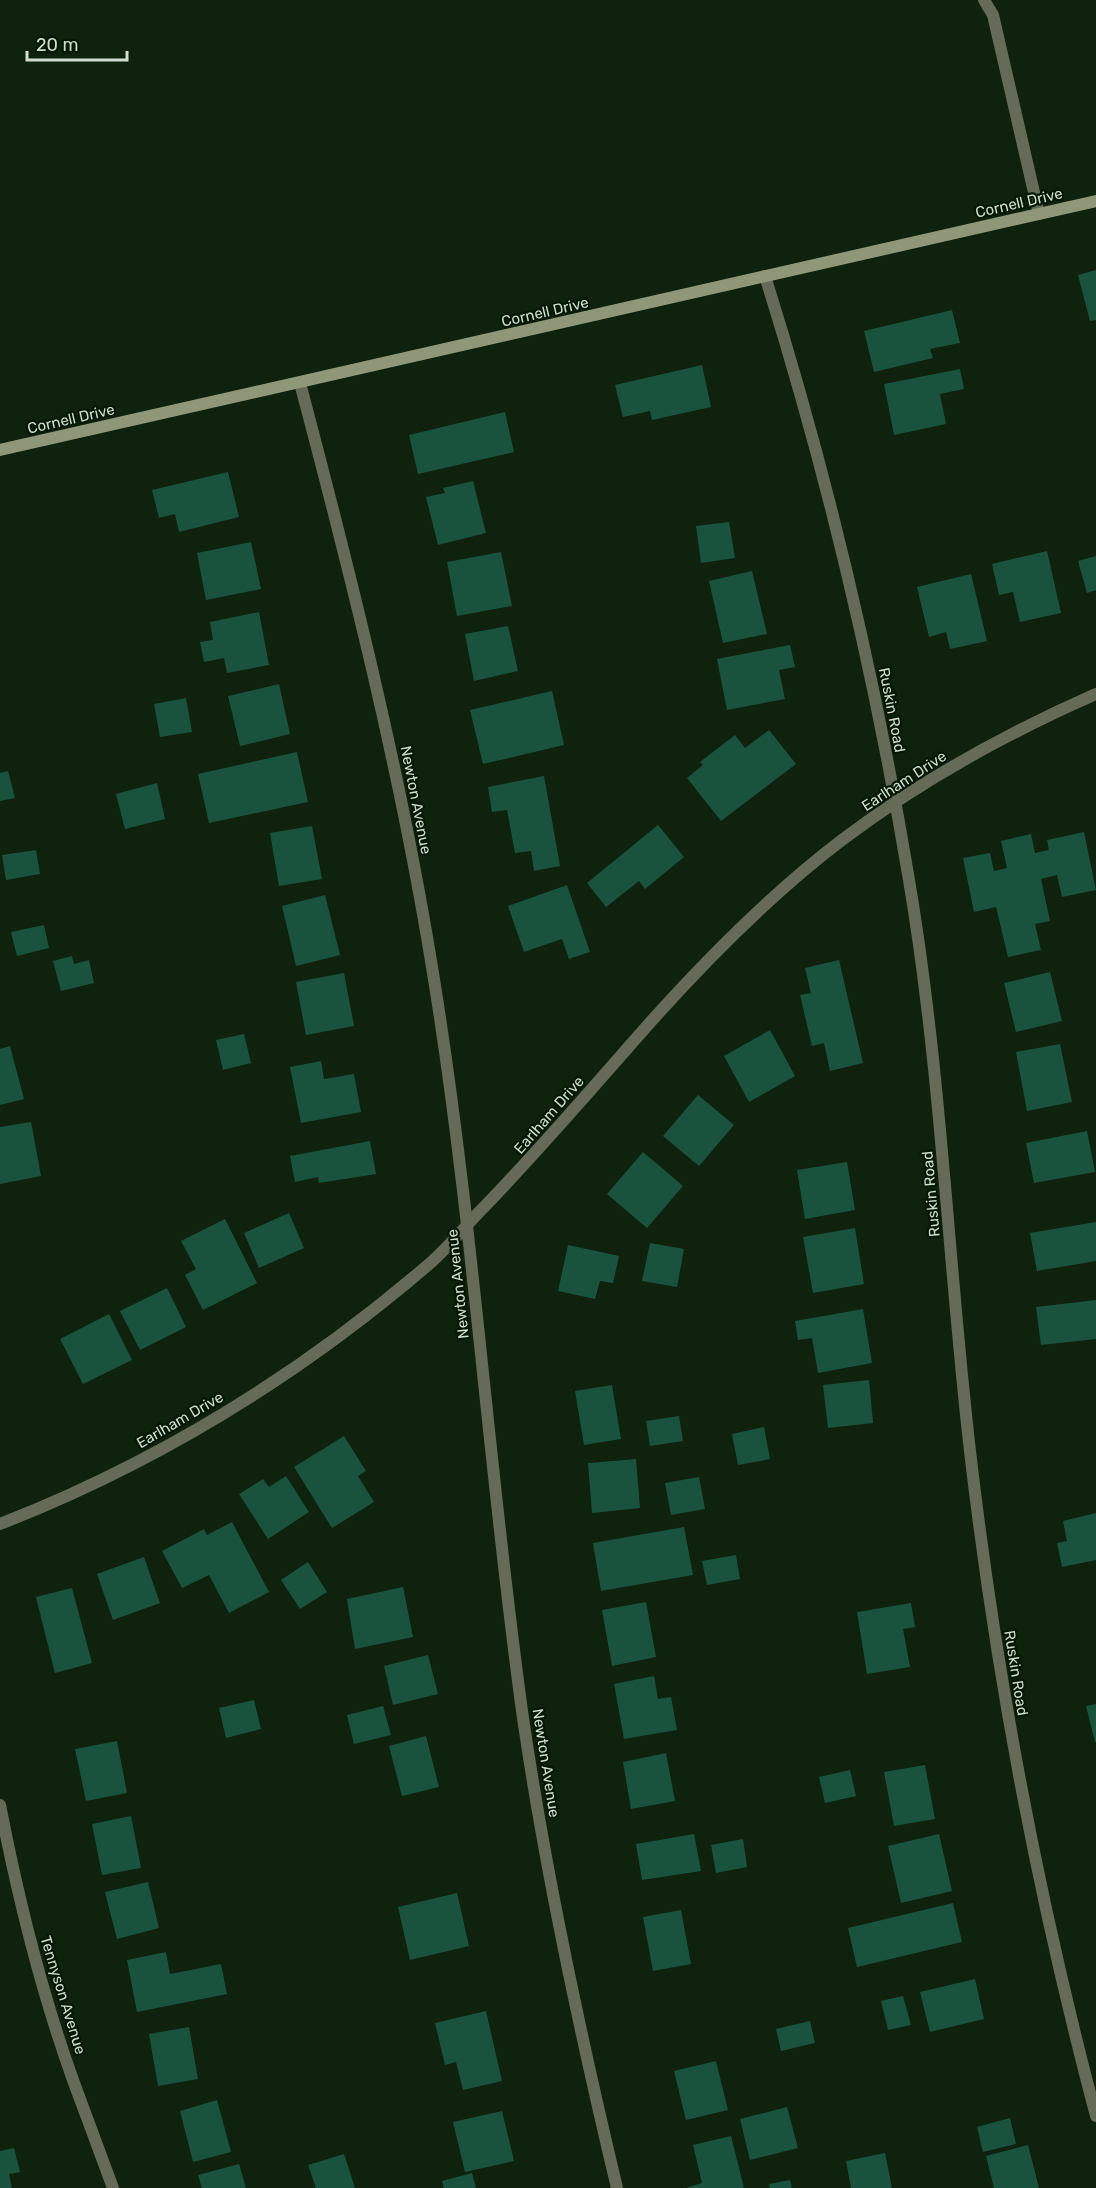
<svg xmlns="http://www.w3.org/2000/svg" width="1096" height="2188" font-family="Rubik,sans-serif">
	<rect width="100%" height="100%" fill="#0e220e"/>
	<g fill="#19533e">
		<polygon points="1096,270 1096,320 1090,321 1078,275"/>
		<polygon points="952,310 960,343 930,349 933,358 874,372 864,331"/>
		<polygon points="702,365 711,407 652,420 650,411 623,417 615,385"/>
		<polygon points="960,369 964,389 940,394 946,424 894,435 884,384"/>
		<polygon points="505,412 514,452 418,474 409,435"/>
		<polygon points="228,472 239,517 179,532 175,514 159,518 152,490"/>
		<polygon points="473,481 486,533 438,545 426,497 445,493 443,488"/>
		<polygon points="729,522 735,558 701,563 696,526"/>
		<polygon points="251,542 261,589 206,600 197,553"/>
		<polygon points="1047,551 1061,613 1020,622 1013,592 999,595 992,564"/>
		<polygon points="501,552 512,606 457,616 447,562"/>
		<polygon points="1096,556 1096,590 1087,593 1078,561"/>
		<polygon points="752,571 767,634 723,643 709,581"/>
		<polygon points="971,574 987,641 950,649 946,632 929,637 917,587"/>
		<polygon points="259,612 269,665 227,673 224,658 204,662 200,642 213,640 210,622"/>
		<polygon points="508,626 518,671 474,681 465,634"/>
		<polygon points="790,645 795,667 779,670 785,699 727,710 717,659"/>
		<polygon points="279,684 290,734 240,746 228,696"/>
		<polygon points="552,691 564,745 483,764 470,710"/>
		<polygon points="186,698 192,732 160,737 154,704"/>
		<polygon points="769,730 796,764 721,821 687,778 703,765 700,762 735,735 745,748"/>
		<polygon points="297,752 308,802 209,823 198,774"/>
		<polygon points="8,771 15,798 0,801 0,773"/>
		<polygon points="544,776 560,866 534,871 531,851 515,853 507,810 492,812 488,787"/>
		<polygon points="157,783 165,819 125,829 116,794"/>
		<polygon points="658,825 684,857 645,889 639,881 606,907 587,883"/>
		<polygon points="312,826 322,879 279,886 270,833"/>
		<polygon points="1084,832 1096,890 1062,897 1057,875 1041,879 1050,921 1035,924 1041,950 1008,957 996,907 974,912 963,858 990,853 994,871 1007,868 1001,841 1031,834 1035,853 1049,850 1047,840"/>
		<polygon points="36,850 40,874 6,880 2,855"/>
		<polygon points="567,885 590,952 569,959 562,939 524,952 508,906"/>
		<polygon points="325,895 340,955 296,966 282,906"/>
		<polygon points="44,925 49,948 17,956 11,932"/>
		<polygon points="72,956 74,964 89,960 94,983 61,991 53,961"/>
		<polygon points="839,960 863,1063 830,1071 824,1043 812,1046 800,995 811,993 805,968"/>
		<polygon points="1050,972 1062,1021 1016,1032 1004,983"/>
		<polygon points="344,973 354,1026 306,1035 296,982"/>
		<polygon points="770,1030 795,1076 749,1102 724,1056"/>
		<polygon points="244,1034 251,1063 223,1070 216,1040"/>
		<polygon points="1060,1044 1072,1102 1027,1111 1016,1052"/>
		<polygon points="10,1046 24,1099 0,1105 0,1049"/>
		<polygon points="321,1061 324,1079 354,1074 361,1112 301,1123 290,1067"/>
		<polygon points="698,1095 734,1125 699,1166 663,1136"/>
		<polygon points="31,1122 41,1176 0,1184 0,1127"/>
		<polygon points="1087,1131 1095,1172 1034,1183 1026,1143"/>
		<polygon points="370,1141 376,1174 319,1183 318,1177 295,1182 290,1156"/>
		<polygon points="643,1152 683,1186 647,1228 607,1194"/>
		<polygon points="847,1162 855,1210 805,1219 797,1170"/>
		<polygon points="289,1213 304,1248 259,1268 244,1233"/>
		<polygon points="225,1219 257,1283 203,1310 185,1275 196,1269 181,1241"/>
		<polygon points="1096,1222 1096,1261 1037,1271 1030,1233"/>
		<polygon points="855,1228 864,1284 813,1293 803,1237"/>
		<polygon points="650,1243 684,1249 677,1287 642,1281"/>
		<polygon points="568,1245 619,1256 613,1283 600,1281 595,1299 558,1291"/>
		<polygon points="167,1288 186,1327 140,1350 120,1311"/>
		<polygon points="1096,1300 1096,1339 1041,1345 1036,1307"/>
		<polygon points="863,1309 872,1363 818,1373 812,1338 798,1340 795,1321"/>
		<polygon points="109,1314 132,1360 83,1384 60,1339"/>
		<polygon points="869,1380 873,1423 828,1428 823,1385"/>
		<polygon points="612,1385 621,1439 584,1445 575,1391"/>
		<polygon points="679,1416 683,1441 650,1446 646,1421"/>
		<polygon points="764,1427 770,1459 738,1465 732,1434"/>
		<polygon points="344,1436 366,1471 358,1476 374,1502 332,1528 294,1467"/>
		<polygon points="636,1459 640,1508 592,1513 588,1463"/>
		<polygon points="286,1476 309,1512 268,1539 239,1494 263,1479 269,1487"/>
		<polygon points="699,1477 705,1509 671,1515 665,1483"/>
		<polygon points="1096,1513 1096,1560 1062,1567 1057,1543 1067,1541 1063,1521"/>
		<polygon points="232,1522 269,1592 229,1613 209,1575 182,1588 162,1551 204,1529 207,1535"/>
		<polygon points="684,1527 693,1575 601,1591 593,1543"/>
		<polygon points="736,1555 740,1579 707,1585 702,1561"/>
		<polygon points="144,1557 160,1603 113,1620 97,1574"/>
		<polygon points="308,1562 327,1592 300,1609 281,1580"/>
		<polygon points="403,1587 413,1637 355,1649 347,1599"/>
		<polygon points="72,1588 92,1663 55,1673 36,1597"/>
		<polygon points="646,1602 656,1657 612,1666 602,1610"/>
		<polygon points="911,1603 915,1627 903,1629 910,1667 867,1674 857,1612"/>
		<polygon points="428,1655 438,1694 393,1705 384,1666"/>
		<polygon points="654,1676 658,1699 671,1697 677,1730 624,1739 614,1684"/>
		<polygon points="254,1700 261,1729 226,1738 219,1708"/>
		<polygon points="1096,1704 1096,1742 1095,1742 1086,1706"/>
		<polygon points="383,1706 391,1735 354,1744 347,1715"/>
		<polygon points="426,1736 439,1787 402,1796 389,1746"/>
		<polygon points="117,1741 127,1793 86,1801 75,1749"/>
		<polygon points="666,1753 675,1801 631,1809 623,1762"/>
		<polygon points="925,1765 935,1819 894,1826 884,1772"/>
		<polygon points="850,1770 856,1796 825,1803 819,1777"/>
		<polygon points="131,1816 141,1868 102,1875 92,1824"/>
		<polygon points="694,1834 701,1871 642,1880 636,1844"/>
		<polygon points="939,1834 952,1891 901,1903 888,1846"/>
		<polygon points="743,1839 747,1867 716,1873 711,1845"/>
		<polygon points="148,1882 159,1928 117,1939 105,1892"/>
		<polygon points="457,1893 469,1946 410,1960 398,1907"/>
		<polygon points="953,1903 962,1942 857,1967 848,1928"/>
		<polygon points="681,1910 691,1964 653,1971 643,1917"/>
		<polygon points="166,1952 170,1974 221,1964 227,1994 137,2012 127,1960"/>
		<polygon points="975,1979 984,2019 930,2032 920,1992"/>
		<polygon points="903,1996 911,2025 888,2030 881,2001"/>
		<polygon points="486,2011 502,2081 463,2090 456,2062 445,2065 435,2023"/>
		<polygon points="810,2021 815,2043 781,2051 776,2029"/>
		<polygon points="189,2027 198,2079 158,2086 149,2034"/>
		<polygon points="716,2061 728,2110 686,2120 674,2071"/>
		<polygon points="217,2100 231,2152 193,2162 180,2111"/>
		<polygon points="787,2107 798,2148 750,2160 740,2119"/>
		<polygon points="502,2111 514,2161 465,2172 453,2122"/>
		<polygon points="1010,2118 1016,2144 983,2152 977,2127"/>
		<polygon points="731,2136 744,2188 686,2188 702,2183 693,2145"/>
		<polygon points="1028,2145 1039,2188 994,2188 986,2156"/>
		<polygon points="14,2148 20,2172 9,2174 12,2188 0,2188 0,2151"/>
		<polygon points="885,2153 892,2188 851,2188 846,2161"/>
		<polygon points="344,2154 355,2188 316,2188 308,2165"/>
		<polygon points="239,2164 246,2188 202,2188 198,2175"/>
		<polygon points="472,2173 476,2188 444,2188 442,2181"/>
		<polygon points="790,2180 792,2188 770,2188 769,2184"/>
	</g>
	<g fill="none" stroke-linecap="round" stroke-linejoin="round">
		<polyline stroke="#656b57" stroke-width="12" points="984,0 993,15 1039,214"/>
		<g stroke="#656b57" stroke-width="12">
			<path d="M765,276C827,473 875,676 909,880C941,1069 948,1261 970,1451C996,1675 1038,1897 1096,2116"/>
			<path d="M300,383C351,576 400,770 432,967C473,1216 488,1468 523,1718C546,1876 580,2033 617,2188"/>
			<path d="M0,1524C156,1463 301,1374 428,1265C449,1247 467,1224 486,1205C545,1144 599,1080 655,1017C710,956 776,890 842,840C920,781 1007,733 1096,694"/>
			<path d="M0,1805C18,1898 41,1991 73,2080C86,2116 100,2152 113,2188"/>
		</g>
		<polyline stroke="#8e9878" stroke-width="12" points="0,450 1096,201"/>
	</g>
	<g text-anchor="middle" stroke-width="4.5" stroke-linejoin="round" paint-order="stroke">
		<g font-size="15" fill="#d0ddcf" stroke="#051805">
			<text transform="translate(1019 203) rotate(-13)" y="5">Cornell Drive</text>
			<text transform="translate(545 312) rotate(-13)" y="5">Cornell Drive</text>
			<text transform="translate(71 419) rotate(-13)" y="5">Cornell Drive</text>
			<text transform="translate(892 710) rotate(79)" y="5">Ruskin Road</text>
			<text transform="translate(904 781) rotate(-33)" y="5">Earlham Drive</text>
			<text transform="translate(416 800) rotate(79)" y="5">Newton Avenue</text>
			<text transform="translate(549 1115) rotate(-49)" y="5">Earlham Drive</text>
			<text transform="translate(931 1194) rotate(-95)" y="5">Ruskin Road</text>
			<text transform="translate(458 1284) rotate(-96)" y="5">Newton Avenue</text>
			<text transform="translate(180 1420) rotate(-30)" y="5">Earlham Drive</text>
			<text transform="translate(1016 1673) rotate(81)" y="5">Ruskin Road</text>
			<text transform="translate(546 1763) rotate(81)" y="5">Newton Avenue</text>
			<text transform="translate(63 1995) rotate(73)" y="5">Tennyson Avenue</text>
		</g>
	</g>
	<path d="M27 51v9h100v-9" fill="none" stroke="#d0ddcf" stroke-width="3"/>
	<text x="36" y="51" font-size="18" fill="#d0ddcf" stroke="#051805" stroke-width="4.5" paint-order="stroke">20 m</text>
</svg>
